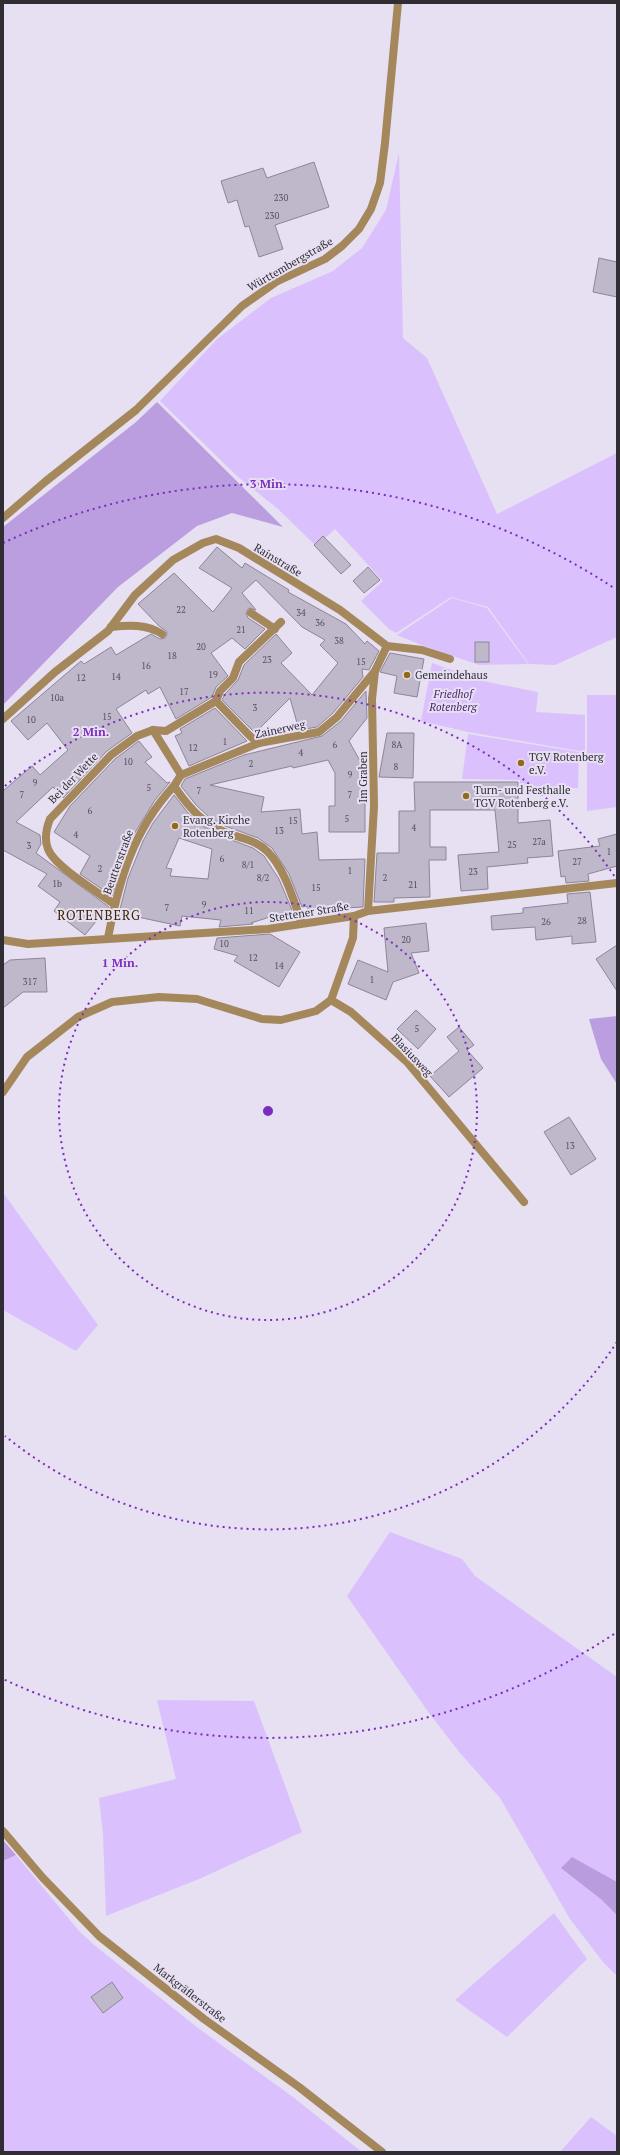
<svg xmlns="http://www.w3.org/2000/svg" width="620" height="2155" font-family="'PT Serif',serif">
	<rect width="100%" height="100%" fill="#e7dff2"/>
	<g fill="#dac1fd">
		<polygon points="399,153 403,338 427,358 497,514 617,453 617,637 555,665 529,664 488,607 451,597 396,633 389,629 361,601 383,581 335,529 316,546 278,509 237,476 160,401 217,339 271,298 333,271 362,248 386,210"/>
		<polygon points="452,598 487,608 528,664 479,665 424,646 397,635"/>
		<polygon points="432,663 483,681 538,692 536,712 585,715 585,752 468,732 421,721"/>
		<polygon points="587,695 617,695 617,807 587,811"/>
		<polygon points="468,734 579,752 578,788 520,788 520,780 462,779"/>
		<polygon points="4,1194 98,1325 76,1351 3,1310"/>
		<polygon points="390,1532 462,1559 475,1576 617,1677 617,1976 603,1962 570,1919 500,1798 460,1753 429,1713 347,1596"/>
		<polygon points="157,1700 254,1701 302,1832 199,1879 106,1916 103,1834 99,1798 176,1779"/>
		<polygon points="16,1855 79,1931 93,1944 198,2028 293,2097 362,2152 3,2152 3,1861"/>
		<polygon points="554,1913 587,1959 507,2037 455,2000"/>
		<polygon points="591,2117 617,2136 617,2152 560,2152"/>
	</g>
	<g fill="#ba9edf">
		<polygon points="157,402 283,527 232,513 197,526 118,587 3,705 3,527 136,422"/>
		<polygon points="617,1016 617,1084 601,1059 589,1019"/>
		<polygon points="3,1840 16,1855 3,1861"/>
	</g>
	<polygon fill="#b89cde" points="572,1857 617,1882 617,1915 602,1900 561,1868"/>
	<g fill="#bfb7ca" stroke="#8d8697" fill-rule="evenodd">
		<polygon points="314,162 329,207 275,225 283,249 259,257 249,226 245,227 237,200 228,203 221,181 263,168 267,178"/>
		<polygon points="599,258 617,262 617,297 593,292"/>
		<polygon points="323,536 351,565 341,574 314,545"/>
		<polygon points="217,547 242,568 245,563 289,590 288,592 346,624 365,644 367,641 379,651 370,668 369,670 362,669 363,677 333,713 317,727 299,730 290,698 255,733 222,700 225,694 238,680 244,665 276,634 292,653 281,663 312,695 338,663 320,645 325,640 302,627 256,580 242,593 256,610 249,608 246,613 248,618 265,629 245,649 232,638 211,653 228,676 216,687 212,697 176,719 160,687 148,694 146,690 116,709 132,733 107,751 63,798 53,787 16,822 40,835 41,844 36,853 109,907 108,910 105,910 85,935 54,911 60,902 38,886 47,874 3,850 3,791 32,766 40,775 68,750 47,723 28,740 11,721 81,661 84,664 111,647 116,655 151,634 160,639 165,638 167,634 166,631 159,626 138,604 174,573 213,612 232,588 199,568"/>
		<polygon points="368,567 380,580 364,593 353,581"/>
		<rect x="475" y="642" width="14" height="20"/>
		<polygon points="390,653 424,659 417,697 394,693 397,676 380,672"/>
		<polygon points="366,691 367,718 349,741 365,770 365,832 329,832 329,806 335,806 335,773 328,760 293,768 292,766 210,785 264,797 261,812 300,809 302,834 317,832 319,860 365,859 363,907 309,910 306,906 302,907 289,874 272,848 258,838 225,826 209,817 196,805 181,786 185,779 244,755 322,736 341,721"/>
		<polygon points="215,708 247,741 189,766 175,736 182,733 180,729"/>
		<polygon points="387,733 414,733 413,778 379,777"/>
		<polygon points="139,741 152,757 145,762 167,783 170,782 155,800 133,836 125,855 112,896 80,874 90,856 54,832 70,806 115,759"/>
		<polygon points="414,782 518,782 518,823 550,820 553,856 527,858 528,863 487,867 488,889 461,891 458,855 499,852 495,810 430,810 430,847 446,847 446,860 429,860 430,897 394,898 394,902 374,902 377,853 399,853 399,811 415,811"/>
		<path d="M174,795L188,813L203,826L221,836L253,848L264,856L279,879L292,910L251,923L253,924L219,927L221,920L182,916L180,926L119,913L128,878L143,841L153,823ZM179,838L212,849L208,879L170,876L172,869L166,868Z"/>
		<polygon points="617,834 617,866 588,874 589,881 566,883 565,876 561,877 558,851 600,846 598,839"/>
		<polygon points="590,892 596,942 572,944 572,936 536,940 535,927 492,930 491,916 523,913 523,908 568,903 567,894"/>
		<polygon points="426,923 429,951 411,953 419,973 393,982 386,1000 348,984 358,960 388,972 384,928"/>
		<polygon points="270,934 300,952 279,987 234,961 238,956 214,949 217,938"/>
		<polygon points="617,945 617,991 596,959"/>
		<polygon points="45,958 47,992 23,992 3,1008 3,965 10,960"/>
		<polygon points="416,1010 436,1029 418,1049 397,1029"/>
		<polygon points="459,1027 474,1045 467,1050 483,1068 449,1097 430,1076 459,1051 447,1037"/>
		<polygon points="569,1117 596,1159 571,1175 544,1132"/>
		<polygon points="112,1982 123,1998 103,2013 91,1997"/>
	</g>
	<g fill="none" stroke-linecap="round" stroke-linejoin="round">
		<g stroke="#a4875a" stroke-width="8">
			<polyline points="251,613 275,629"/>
			<path d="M111,627C129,625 147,624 162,634"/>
			<polyline points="216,701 250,736 259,743"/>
			<polyline points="3,719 55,672 108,631 135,595 173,560 203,543 216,539 239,548 340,610 387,646 422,650 450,659"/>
			<polyline points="153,730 181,775"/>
			<polyline points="174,786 181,775 259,743 319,732 337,717 375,671"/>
			<path d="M114,904C98,892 55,867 48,849C44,839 46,829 50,819L111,755L137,736L153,730L166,731L216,701L220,691L233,678L239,662L281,622"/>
			<polyline points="368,911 374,806 372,699 375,671 387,646"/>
			<polyline points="354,916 368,911 617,883"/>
			<path d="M108,938C119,880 133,830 174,786C190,809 204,826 233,835C247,840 257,841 268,852C286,871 293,900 302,923"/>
			<polyline points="331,1000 351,1012 407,1062 524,1202"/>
		</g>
		<g stroke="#a4875a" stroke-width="8">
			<polyline points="3,518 46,481 136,410 242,306 276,282 325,259 342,246 359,229 371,209 380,183 385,143 398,3"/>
			<polyline points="3,940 28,944 268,929 354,916 353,938 331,1000 316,1011 281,1020 262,1019 197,999 159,997 112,1002 78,1017 27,1057 3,1092"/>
			<polyline points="3,1831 43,1878 99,1936 204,2019 299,2087 382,2152"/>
		</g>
	</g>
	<g fill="none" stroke="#7b2cbf" stroke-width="2" stroke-dasharray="2 4">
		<circle cx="268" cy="1111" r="209"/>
		<path d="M617 1342A418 418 0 0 1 5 1436M5 786A418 418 0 0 1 617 880"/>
		<path d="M614 1634A627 627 0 0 1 3 1679M3 543A627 627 0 0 1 614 588"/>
	</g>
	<g fill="#956a15" stroke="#e7dff2" stroke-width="1.5">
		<circle cx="407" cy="675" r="4"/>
		<circle cx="521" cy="763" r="4"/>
		<circle cx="466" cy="796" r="4"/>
		<circle cx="175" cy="826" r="4"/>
	</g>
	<g text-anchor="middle" stroke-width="4" stroke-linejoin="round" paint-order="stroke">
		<g font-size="9" fill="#54505a">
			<text x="281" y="201">230</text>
			<text x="272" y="219">230</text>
			<text x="181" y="613">22</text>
			<text x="301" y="616">34</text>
			<text x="320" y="626">36</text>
			<text x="241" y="633">21</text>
			<text x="339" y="644">38</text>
			<text x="201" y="650">20</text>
			<text x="172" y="659">18</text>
			<text x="267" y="663">23</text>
			<text x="361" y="665">15</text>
			<text x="146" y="669">16</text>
			<text x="213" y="678">19</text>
			<text x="116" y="680">14</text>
			<text x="81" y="681">12</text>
			<text x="184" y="695">17</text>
			<text x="57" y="701">10a</text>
			<text x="255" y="711">3</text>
			<text x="107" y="720">15</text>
			<text x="31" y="723">10</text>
			<text x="225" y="745">1</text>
			<text x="335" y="748">6</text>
			<text x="397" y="748">8A</text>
			<text x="193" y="751">12</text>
			<text x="301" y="756">4</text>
			<text x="128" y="765">10</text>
			<text x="251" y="767">2</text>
			<text x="396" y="770">8</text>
			<text x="350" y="778">9</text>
			<text x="35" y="786">9</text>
			<text x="149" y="791">5</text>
			<text x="199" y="794">7</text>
			<text x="22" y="798">7</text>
			<text x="350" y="798">7</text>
			<text x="90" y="814">6</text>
			<text x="347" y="822">5</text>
			<text x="293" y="824">15</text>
			<text x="414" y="831">4</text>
			<text x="279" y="834">13</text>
			<text x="76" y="838">4</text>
			<text x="539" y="845">27a</text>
			<text x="512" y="848">25</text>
			<text x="29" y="849">3</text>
			<text x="609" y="855">1</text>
			<text x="222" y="862">6</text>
			<text x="577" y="865">27</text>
			<text x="248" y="868">8/1</text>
			<text x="100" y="872">2</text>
			<text x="350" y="874">1</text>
			<text x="473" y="875">23</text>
			<text x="263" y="881">8/2</text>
			<text x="385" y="881">2</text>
			<text x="57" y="887">1b</text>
			<text x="413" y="888">21</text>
			<text x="316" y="891">15</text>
			<text x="204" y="908">9</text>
			<text x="167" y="911">7</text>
			<text x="249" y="914">11</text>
			<text x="582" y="924">28</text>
			<text x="546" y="925">26</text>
			<text x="406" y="943">20</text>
			<text x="224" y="947">10</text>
			<text x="253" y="961">12</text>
			<text x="279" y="969">14</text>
			<text x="372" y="983">1</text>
			<text x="30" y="985">317</text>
			<text x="417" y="1032">5</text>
			<text x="570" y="1149">13</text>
		</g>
		<g font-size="11" fill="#302d34" stroke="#e7dff2">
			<text transform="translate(290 264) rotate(-30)" y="4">Württembergstraße</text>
			<text transform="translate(278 560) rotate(31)" y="4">Rainstraße</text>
			<text transform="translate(280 729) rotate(-12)" y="4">Zainerweg</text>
			<text transform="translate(363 777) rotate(-90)" y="4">Im Graben</text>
			<text transform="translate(73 778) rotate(-46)" y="4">Bei der Wette</text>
			<text transform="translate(118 862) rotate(-70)" y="4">Beutterstraße</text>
			<text transform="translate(309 912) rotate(-9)" y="4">Stettener Straße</text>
			<text transform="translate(412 1055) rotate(46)" y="4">Blasiusweg</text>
			<text transform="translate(190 1993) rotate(38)" y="4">Markgräflerstraße</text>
		</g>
		<g font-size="11" fill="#302d34" stroke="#e7dff2" text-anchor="start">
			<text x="415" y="679">Gemeindehaus</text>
			<text x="529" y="761">TGV Rotenberg<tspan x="529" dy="13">e.V.</tspan></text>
			<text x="474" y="794">Turn- und Festhalle<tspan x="474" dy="13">TGV Rotenberg e.V.</tspan></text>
			<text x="183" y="824">Evang. Kirche<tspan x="183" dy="13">Rotenberg</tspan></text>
		</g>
		<g font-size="11" font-style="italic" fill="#4a2370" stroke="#e7dff2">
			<text x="453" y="698">Friedhof<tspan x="453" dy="13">Rotenberg</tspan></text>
		</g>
		<g font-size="13" letter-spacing="1" fill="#3c2801" stroke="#e7dff2">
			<text x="99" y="920">ROTENBERG</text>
		</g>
	</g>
	<circle cx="268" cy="1111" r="6" fill="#7b2cbf" stroke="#e7dff2" stroke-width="2"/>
	<g font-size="12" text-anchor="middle" font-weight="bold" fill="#7b2cbf" stroke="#e7dff2" stroke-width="4" stroke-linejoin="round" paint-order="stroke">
		<text x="268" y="488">3 Min.</text>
		<text x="91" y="736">2 Min.</text>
		<text x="120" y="967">1 Min.</text>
	</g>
	<rect width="620" height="2155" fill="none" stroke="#302d34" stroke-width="8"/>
</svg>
